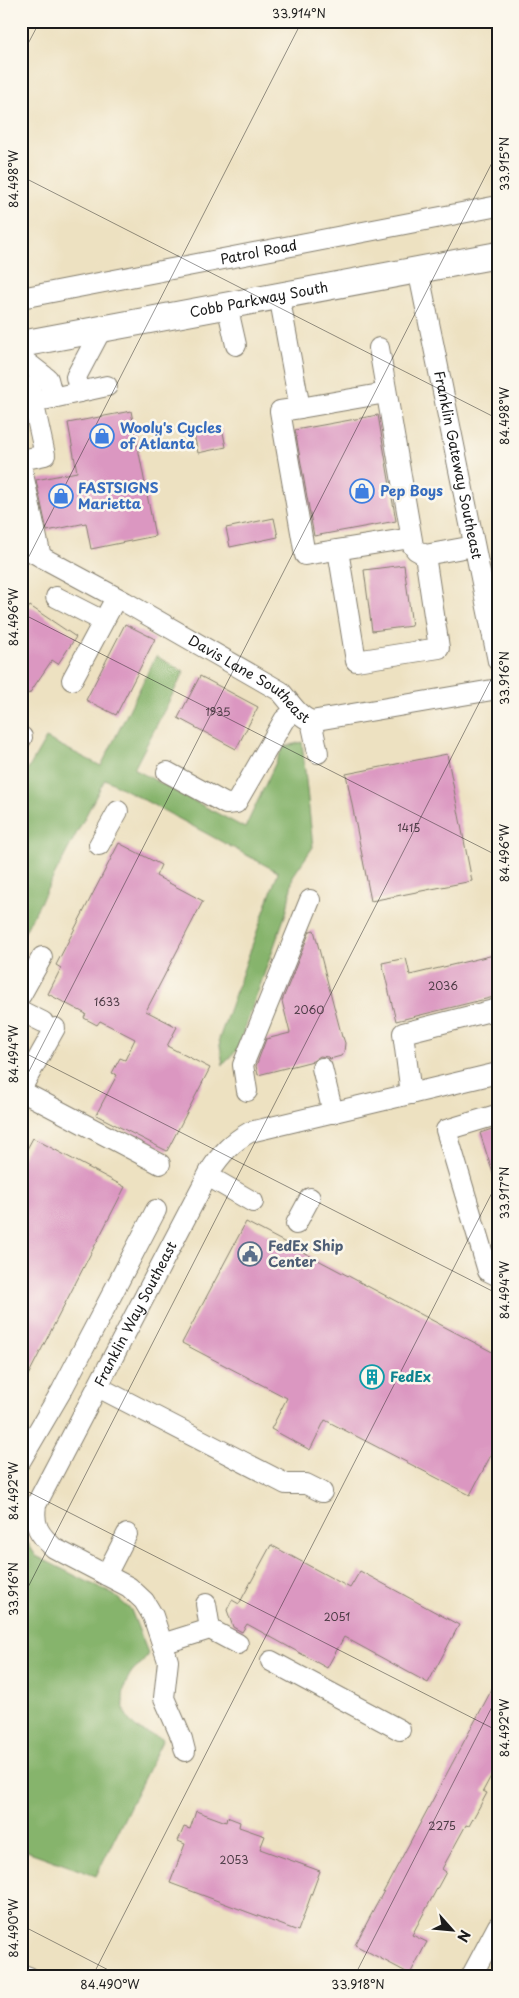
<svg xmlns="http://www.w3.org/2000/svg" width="519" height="1998" font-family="'Playpen Sans',sans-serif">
	<rect width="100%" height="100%" fill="#fbf7ec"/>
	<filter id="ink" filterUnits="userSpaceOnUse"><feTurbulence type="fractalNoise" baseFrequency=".02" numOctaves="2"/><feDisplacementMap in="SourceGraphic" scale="10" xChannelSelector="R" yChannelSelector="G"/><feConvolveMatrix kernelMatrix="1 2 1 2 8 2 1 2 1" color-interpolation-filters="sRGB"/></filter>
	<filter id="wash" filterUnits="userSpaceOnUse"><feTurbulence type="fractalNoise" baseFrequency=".0096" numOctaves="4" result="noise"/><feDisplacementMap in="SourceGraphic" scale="20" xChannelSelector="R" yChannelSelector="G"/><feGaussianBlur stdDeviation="1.12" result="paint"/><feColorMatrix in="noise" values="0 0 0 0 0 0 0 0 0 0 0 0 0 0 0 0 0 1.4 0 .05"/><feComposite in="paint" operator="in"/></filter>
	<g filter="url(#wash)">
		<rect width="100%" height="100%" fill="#ede1c1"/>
		<g fill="#86b46c" stroke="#516844">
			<polygon points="156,656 184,672 134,769 245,828 283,747 302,742 313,847 293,876 287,910 237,1050 223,1065 219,1039 278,872 105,779 21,939 21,782 46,738 101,766"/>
			<path d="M21,1532L36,1556L114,1595L131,1610L148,1653C143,1666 137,1664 131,1673C120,1690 119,1716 138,1729C145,1733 155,1736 163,1739L96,1876L21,1849Z"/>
		</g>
		<g id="blocks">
			<g fill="#db97c1">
				<polygon points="131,411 155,536 91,549 86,523 47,531 36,480 77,472 68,423"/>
				<polygon points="378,415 396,521 314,536 295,430"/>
				<polygon points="222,428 226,447 198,453 194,434"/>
				<polygon points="274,518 278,537 230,547 226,528"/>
				<polygon points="404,565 412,626 372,631 364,570"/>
				<polygon points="30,606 76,637 58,664 52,660 29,694 21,689 21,618"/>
				<polygon points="125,624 155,639 116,715 86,700"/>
				<polygon points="200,676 258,707 236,749 178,718"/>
				<polygon points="447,754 472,881 371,901 346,774"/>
				<polygon points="119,843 161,865 156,876 203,901 146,1011 177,1027 167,1046 210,1068 167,1151 96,1115 117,1075 112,1073 120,1058 125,1060 135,1039 100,1021 97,1025 84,1018 86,1014 48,994 61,968 56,965"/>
				<polygon points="314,930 342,1037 343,1037 345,1043 344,1052 341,1056 330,1059 328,1057 320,1056 313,1061 258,1075 256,1066 266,1039 290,1033 282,1001 310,931"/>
				<polygon points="498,954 498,996 396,1021 382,963 406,958 410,975"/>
				<polygon points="498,1127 498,1180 495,1180 480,1133"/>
				<polygon points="33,1138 125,1187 21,1389 21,1160"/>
				<polygon points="246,1222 498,1355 498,1442 470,1495 325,1420 310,1450 271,1429 287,1398 182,1343"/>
				<polygon points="271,1545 350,1588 360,1571 459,1625 428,1683 344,1637 327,1668 247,1624 242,1632 233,1627 227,1610 232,1600 239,1604"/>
				<polygon points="498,1678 498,1763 483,1791 487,1793 469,1826 466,1825 442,1869 446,1872 412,1935 427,1942 410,1974 355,1945"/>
				<polygon points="196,1811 226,1822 227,1817 240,1822 239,1827 265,1836 260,1849 320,1871 298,1931 170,1883 185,1844 178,1841 184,1827 190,1829"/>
			</g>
		</g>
	</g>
	<g filter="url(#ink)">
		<use href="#blocks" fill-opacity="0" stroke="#847e6e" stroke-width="1"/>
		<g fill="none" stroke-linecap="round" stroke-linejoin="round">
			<g stroke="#847e6e" stroke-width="22">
				<g id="minor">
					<path id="s1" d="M418,269L498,661"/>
					<polyline points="279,295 300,408 386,393"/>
					<path id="s2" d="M21,298L498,206"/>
					<polyline points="227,305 236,345"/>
					<polyline points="379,348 413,546 416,550 425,555 474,546"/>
					<polyline points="21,358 48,379 53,398"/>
					<polyline points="80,392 76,377 102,328"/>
					<polyline points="34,402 107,386"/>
					<polyline points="300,408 280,411 305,555 411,538"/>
					<polyline points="21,460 45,455 30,387"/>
					<polyline points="21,465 41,557"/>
					<path id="s3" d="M21,546L125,602L280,691C291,703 297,715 311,721L498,689"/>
					<polyline points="338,550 356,661 439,648 425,555"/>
					<polyline points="56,597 103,621"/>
					<polyline points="72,680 116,598"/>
					<polyline points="311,721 318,753"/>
					<polyline points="21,739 22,737"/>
					<polyline points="167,772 226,804 236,803 284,720 295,710"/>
					<polyline points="99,845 118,811"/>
					<polyline points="21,995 42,957"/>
					<polyline points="21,1011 43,1022"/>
					<polyline points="322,1068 333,1113"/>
					<polyline points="21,1089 55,1028"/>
					<polyline points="21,1091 160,1164"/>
					<polyline points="247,1091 243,1065 310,900"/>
					<polyline points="411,1094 403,1033 498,1009"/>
					<polyline points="496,1115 446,1130 488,1271 498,1276"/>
					<polyline points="208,1176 253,1202"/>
					<polyline points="296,1224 310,1198"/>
					<polyline points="98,1387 286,1484 306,1484 322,1492"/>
					<polyline points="21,1460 62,1390 156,1210"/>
					<polyline points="106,1575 127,1534"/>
					<polyline points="206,1604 210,1629"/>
					<polyline points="162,1644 210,1629 238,1644"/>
					<polyline points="271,1661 400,1730"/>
					<path id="s4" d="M185,1751L182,1739L164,1698L168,1661L153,1616L144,1601L129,1587L54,1548C39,1534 33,1526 36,1505L210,1171C221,1154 232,1142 250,1132L498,1073"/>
					<polyline points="21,1974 29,1977"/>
					<polyline points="471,1977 498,1926"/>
				</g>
			</g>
			<g stroke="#847e6e" stroke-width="28">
				<g id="major">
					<path id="s5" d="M21,344L498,255"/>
				</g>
			</g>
			<use href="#minor" stroke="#fff" stroke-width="20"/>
			<use href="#major" stroke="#fff" stroke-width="26"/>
		</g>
	</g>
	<path fill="none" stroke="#1c1c1c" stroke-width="1" stroke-opacity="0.45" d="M21,57L40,21M21,176L498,419M21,572L302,21M21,613L498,856M21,1051L498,1294M21,1087L498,151M21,1488L498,1731M21,1601L498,666M21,1925L122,1977M92,1977L498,1181M354,1977L498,1695"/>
	<defs>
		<g id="shop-ring" transform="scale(1.25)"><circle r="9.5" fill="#fbf7ec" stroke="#3f7fe0" stroke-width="1.5"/><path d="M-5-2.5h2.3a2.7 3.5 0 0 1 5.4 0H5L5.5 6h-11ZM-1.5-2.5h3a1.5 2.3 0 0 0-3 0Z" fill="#3f7fe0"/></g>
		<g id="civic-ring" transform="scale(1.25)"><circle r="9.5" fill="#fbf7ec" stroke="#5c6f8a" stroke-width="1.5"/><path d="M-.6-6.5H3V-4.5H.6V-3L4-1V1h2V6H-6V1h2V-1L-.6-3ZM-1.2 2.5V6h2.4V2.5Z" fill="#5c6f8a"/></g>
		<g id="building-ring" transform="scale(1.25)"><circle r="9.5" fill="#fbf7ec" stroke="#0f9aa8" stroke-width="1.5"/><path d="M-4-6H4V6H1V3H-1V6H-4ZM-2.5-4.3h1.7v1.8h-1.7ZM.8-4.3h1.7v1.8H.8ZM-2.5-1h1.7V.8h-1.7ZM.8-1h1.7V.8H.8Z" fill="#0f9aa8"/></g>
	</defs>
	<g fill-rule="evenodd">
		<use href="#shop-ring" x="102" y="436"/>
		<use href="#shop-ring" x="362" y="491"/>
		<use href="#shop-ring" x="61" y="496"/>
		<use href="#civic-ring" x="250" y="1254"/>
		<use href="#building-ring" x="372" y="1377"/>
	</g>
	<g text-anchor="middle" stroke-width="5" stroke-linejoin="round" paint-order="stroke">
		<g font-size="11" fill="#4c3b45">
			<text x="218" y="716">1935</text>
			<text x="409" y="832">1415</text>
			<text x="443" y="990">2036</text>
			<text x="107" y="1006">1633</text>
			<text x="309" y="1014">2060</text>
			<text x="337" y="1621">2051</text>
			<text x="442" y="1830">2275</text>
			<text x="234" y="1864">2053</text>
		</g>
		<g font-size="14" fill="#1c1c1c" stroke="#fbf7ec">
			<text dy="5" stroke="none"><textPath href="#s2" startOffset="242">Patrol Road</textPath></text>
			<text dy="5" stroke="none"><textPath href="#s5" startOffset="242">Cobb Parkway South</textPath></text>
			<text dy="5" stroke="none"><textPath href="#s1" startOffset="200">Franklin Gateway Southeast</textPath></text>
			<text dy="5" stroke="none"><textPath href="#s3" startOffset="265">Davis Lane Southeast</textPath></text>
			<text dy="5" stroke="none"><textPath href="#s4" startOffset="529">Franklin Way Southeast</textPath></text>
		</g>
		<g font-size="14" font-weight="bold" fill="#366cbe" stroke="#fbf7ec" text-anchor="start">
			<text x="120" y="433">Wooly's Cycles<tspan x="120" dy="16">of Atlanta</tspan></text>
			<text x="78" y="493">FASTSIGNS<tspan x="78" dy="16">Marietta</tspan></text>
			<text x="380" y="496">Pep Boys</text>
		</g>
		<g font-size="14" font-weight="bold" fill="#4e5e75" stroke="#fbf7ec" text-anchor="start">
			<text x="268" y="1251">FedEx Ship<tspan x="268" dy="16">Center</tspan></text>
		</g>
		<g font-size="14" font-weight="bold" fill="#0d838f" stroke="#fbf7ec" text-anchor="start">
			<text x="390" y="1382">FedEx</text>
		</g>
	</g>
	<rect width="519" height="1998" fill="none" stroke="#fbf7ec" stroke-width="55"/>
	<g transform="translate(452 1930) rotate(117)" stroke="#fbf7ec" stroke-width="4" paint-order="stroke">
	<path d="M0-4L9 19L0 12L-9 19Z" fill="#1c1c1c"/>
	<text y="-8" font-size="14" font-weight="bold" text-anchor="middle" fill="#1c1c1c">N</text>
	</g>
	<rect x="28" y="28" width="464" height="1942" fill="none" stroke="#1c1c1c" stroke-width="2"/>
	<g font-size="12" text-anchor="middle" fill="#1c1c1c">
		<text x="299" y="18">33.914°N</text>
		<text transform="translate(505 164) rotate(-90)" y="4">33.915°N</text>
		<text transform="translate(14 179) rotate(-90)" y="4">84.498°W</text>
		<text transform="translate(505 416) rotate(-90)" y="4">84.498°W</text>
		<text transform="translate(14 617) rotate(-90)" y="4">84.496°W</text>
		<text transform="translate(505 678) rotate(-90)" y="4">33.916°N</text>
		<text transform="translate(505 853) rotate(-90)" y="4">84.496°W</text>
		<text transform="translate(14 1054) rotate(-90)" y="4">84.494°W</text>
		<text transform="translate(505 1193) rotate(-90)" y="4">33.917°N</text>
		<text transform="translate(505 1290) rotate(-90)" y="4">84.494°W</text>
		<text transform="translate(14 1491) rotate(-90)" y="4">84.492°W</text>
		<text transform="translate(14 1589) rotate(-90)" y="4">33.916°N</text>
		<text transform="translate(505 1728) rotate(-90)" y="4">84.492°W</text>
		<text transform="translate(14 1928) rotate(-90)" y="4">84.490°W</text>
		<text x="110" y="1989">84.490°W</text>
		<text x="358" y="1989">33.918°N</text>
	</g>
</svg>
